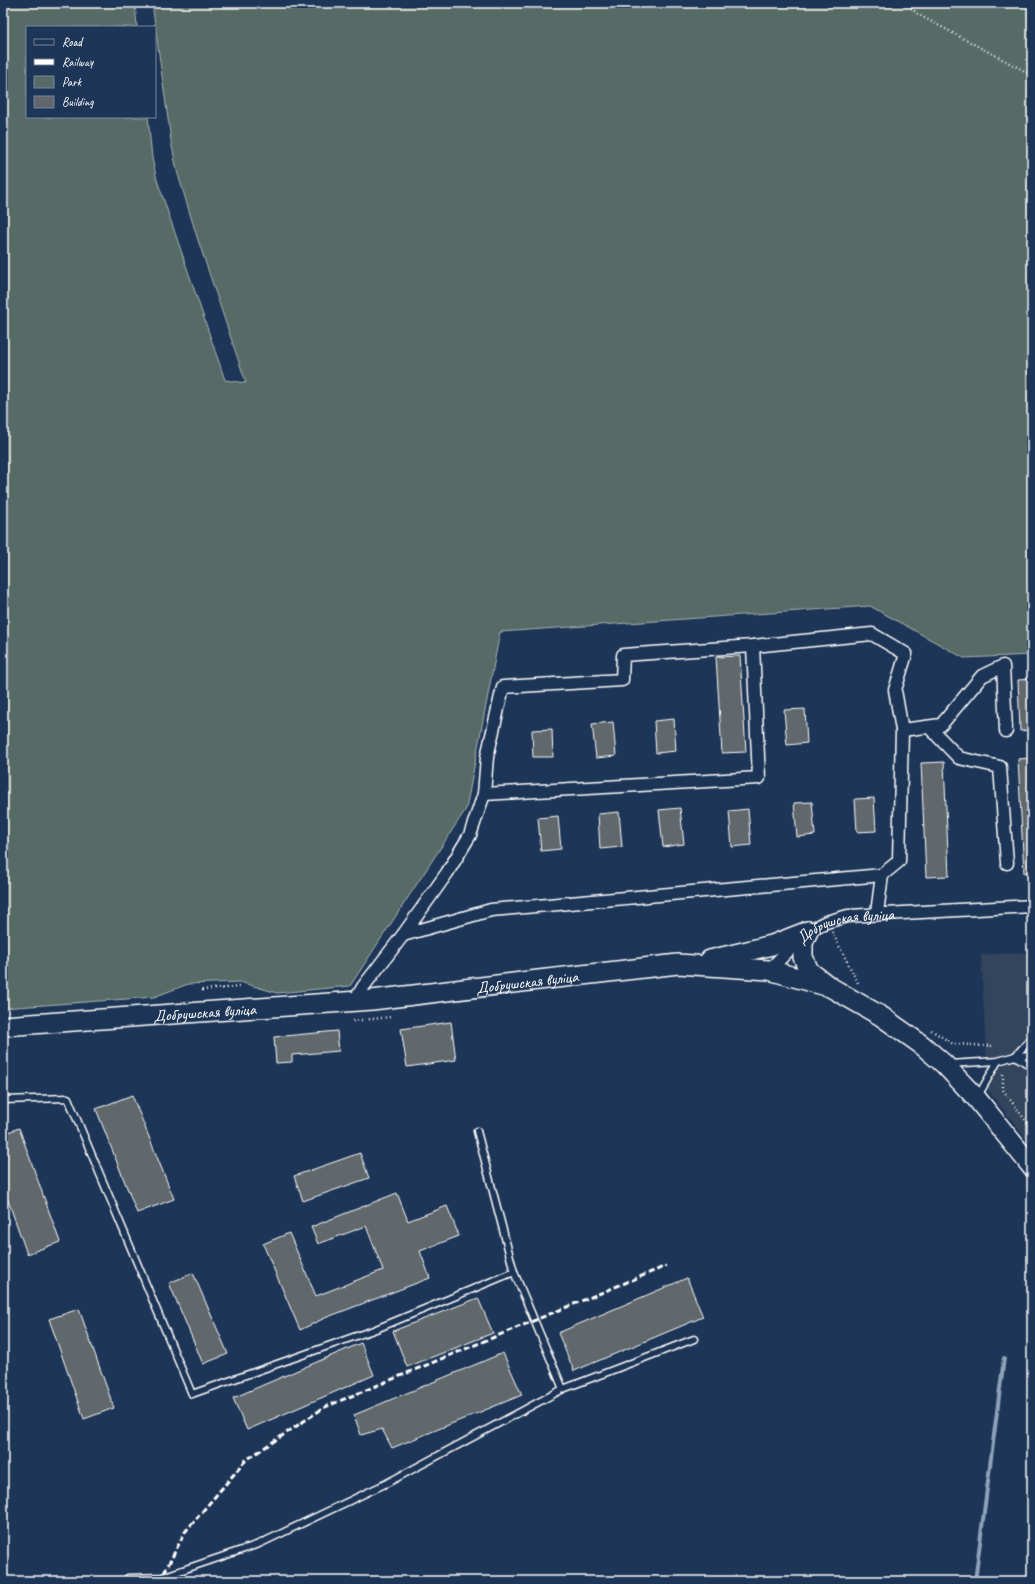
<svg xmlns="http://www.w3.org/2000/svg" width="1035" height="1584" font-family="Caveat,sans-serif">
	<rect width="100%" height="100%" fill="#1d3557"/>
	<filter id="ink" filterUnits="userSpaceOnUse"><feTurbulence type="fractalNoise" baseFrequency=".025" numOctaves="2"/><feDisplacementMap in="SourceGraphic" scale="8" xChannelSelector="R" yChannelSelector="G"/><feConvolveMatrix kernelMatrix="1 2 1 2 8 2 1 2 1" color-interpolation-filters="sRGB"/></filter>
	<g filter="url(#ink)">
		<polygon fill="#31445d" points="1032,952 1032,1146 988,1090 981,955"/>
		<polygon fill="#576b66" stroke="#abb5b2" points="3,3 135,3 137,27 27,27 27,117 148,117 152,158 157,180 225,380 246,383 197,237 177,171 171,141 152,3 1032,3 1032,655 964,658 870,606 500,632 466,809 350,986 277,993 240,982 188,984 154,997 3,1008"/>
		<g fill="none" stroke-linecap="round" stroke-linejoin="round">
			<polyline stroke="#8ea3b9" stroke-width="4" points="975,1581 1004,1358"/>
		</g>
		<g fill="#61676c" stroke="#fff">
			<polygon points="740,656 746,752 722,753 716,657"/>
			<polygon points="1032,679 1032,730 1020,731 1018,680"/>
			<polygon points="805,709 807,743 787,745 784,710"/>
			<polygon points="674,719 676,751 656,753 654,721"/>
			<polygon points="613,722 616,756 596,758 592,724"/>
			<polygon points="552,729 553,757 533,757 532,730"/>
			<polygon points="1032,758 1032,872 1024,873 1018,759"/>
			<polygon points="944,762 949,876 926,877 921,763"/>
			<polygon points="874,798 876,831 857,832 855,799"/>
			<polygon points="812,802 815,835 797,837 794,803"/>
			<polygon points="680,808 684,844 663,847 659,810"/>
			<polygon points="748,809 751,845 732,847 729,811"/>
			<polygon points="619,812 622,847 600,849 598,814"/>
			<polygon points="558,816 561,849 541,851 538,818"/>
			<polygon points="451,1022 456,1060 407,1067 401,1029"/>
			<polygon points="337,1031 339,1051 292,1055 292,1062 276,1063 274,1037"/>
			<polygon points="132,1095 174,1199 137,1213 96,1109"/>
			<polygon points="19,1128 60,1242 27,1254 3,1186 3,1134"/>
			<polygon points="360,1153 369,1178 303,1201 294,1176"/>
			<polygon points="397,1193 408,1221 447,1206 459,1236 420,1251 430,1278 325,1318 300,1330 263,1244 289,1233 316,1296 383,1270 366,1226 318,1244 311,1227"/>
			<polygon points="193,1273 228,1354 203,1364 169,1283"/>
			<polygon points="687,1278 703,1317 574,1371 558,1333"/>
			<polygon points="478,1298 493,1333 407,1367 393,1331"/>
			<polygon points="79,1309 114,1408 84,1419 49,1319"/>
			<polygon points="361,1343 374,1375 247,1430 233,1398"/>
			<polygon points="503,1353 522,1395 392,1448 382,1429 361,1435 354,1415"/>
		</g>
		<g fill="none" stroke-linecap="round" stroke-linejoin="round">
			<g stroke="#fff" stroke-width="9">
				<g id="lane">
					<polyline points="1032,1042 1028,1042 1015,1056 1029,1065 1032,1065"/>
					<polyline points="949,1064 998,1061 1015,1056 1032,1055"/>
					<polyline points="978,1096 998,1061"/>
					<polyline points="3,1100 68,1098 192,1394 376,1329 514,1272"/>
					<polyline points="477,1131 514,1272 563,1389"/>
					<polyline points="125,1581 128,1578 162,1577 259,1544 387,1483 563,1389 694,1339"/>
				</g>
			</g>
			<g stroke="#fff" stroke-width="15">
				<g id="street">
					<polyline points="929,727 959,758 1000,767 1007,863"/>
					<polyline points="902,730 941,725 982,676 1003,666 1006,731"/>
					<polyline points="484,794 759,778 753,646"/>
					<polyline points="403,935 491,910 882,875"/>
					<path id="s1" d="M769,970L808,931L826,922L848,916L1032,906"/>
					<polyline points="354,1002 363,987 403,935 447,873 470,835 484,794 487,757 503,687 622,680 623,655 753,646 872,634 906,654 895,690 902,730 899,861 882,875 877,913"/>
				</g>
			</g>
			<g stroke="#fff" stroke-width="22">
				<g id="primary">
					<polyline points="808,931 803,943 803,957 809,971 830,987 881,1016 922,1045 944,1064 977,1099 1032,1167"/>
					<polyline points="710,960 772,945 808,931"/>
					<path id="s2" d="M3,1026L372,1000L530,981L678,964L769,970L830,987"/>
				</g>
			</g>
			<g stroke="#fff" stroke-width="2.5" stroke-dasharray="1 3" stroke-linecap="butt">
				<polyline points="905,3 919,15 1032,75"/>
				<polyline points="832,932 859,985"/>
				<polyline points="202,990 239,987"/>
				<polyline points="353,1021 391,1017"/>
				<polyline points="931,1030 953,1044 992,1046"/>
				<polyline points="1003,1074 1003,1090 1032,1129"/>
			</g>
			<use href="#lane" stroke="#1d3557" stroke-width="6"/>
			<use href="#street" stroke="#1d3557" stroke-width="12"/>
			<use href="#primary" stroke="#1d3557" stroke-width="19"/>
			<polyline stroke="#fff" stroke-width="3" stroke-dasharray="6 3" stroke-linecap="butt" points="160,1581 185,1532 246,1460 325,1407 666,1266"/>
		</g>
	</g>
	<g text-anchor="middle" stroke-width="3.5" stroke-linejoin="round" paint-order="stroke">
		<g font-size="16" fill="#fff" stroke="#1d3557">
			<text dy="6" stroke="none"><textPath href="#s1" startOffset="93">Добрушская вуліца</textPath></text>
			<text dy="6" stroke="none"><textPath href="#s2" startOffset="526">Добрушская вуліца</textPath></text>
			<text dy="6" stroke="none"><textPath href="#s2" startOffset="202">Добрушская вуліца</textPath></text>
		</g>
	</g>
	<rect width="1035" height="1584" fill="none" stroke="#1d3557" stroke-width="16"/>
	<rect x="8" y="8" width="1019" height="1568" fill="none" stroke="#fff" stroke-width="1.5" filter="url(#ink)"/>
	<rect x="26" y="26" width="130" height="92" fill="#1d3557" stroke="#77869a"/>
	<rect x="34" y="39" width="20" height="6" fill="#1d3557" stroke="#77869a"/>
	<text x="62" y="46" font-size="12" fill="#ffffff">Road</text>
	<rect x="34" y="59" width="20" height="6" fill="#ffffff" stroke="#77869a"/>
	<text x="62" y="66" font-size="12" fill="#ffffff">Railway</text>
	<rect x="34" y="76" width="20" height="12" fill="#576b66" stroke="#77869a"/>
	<text x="62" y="86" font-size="12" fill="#ffffff">Park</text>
	<rect x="34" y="96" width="20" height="12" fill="#61676c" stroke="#77869a"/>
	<text x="62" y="106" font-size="12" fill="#ffffff">Building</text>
</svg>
